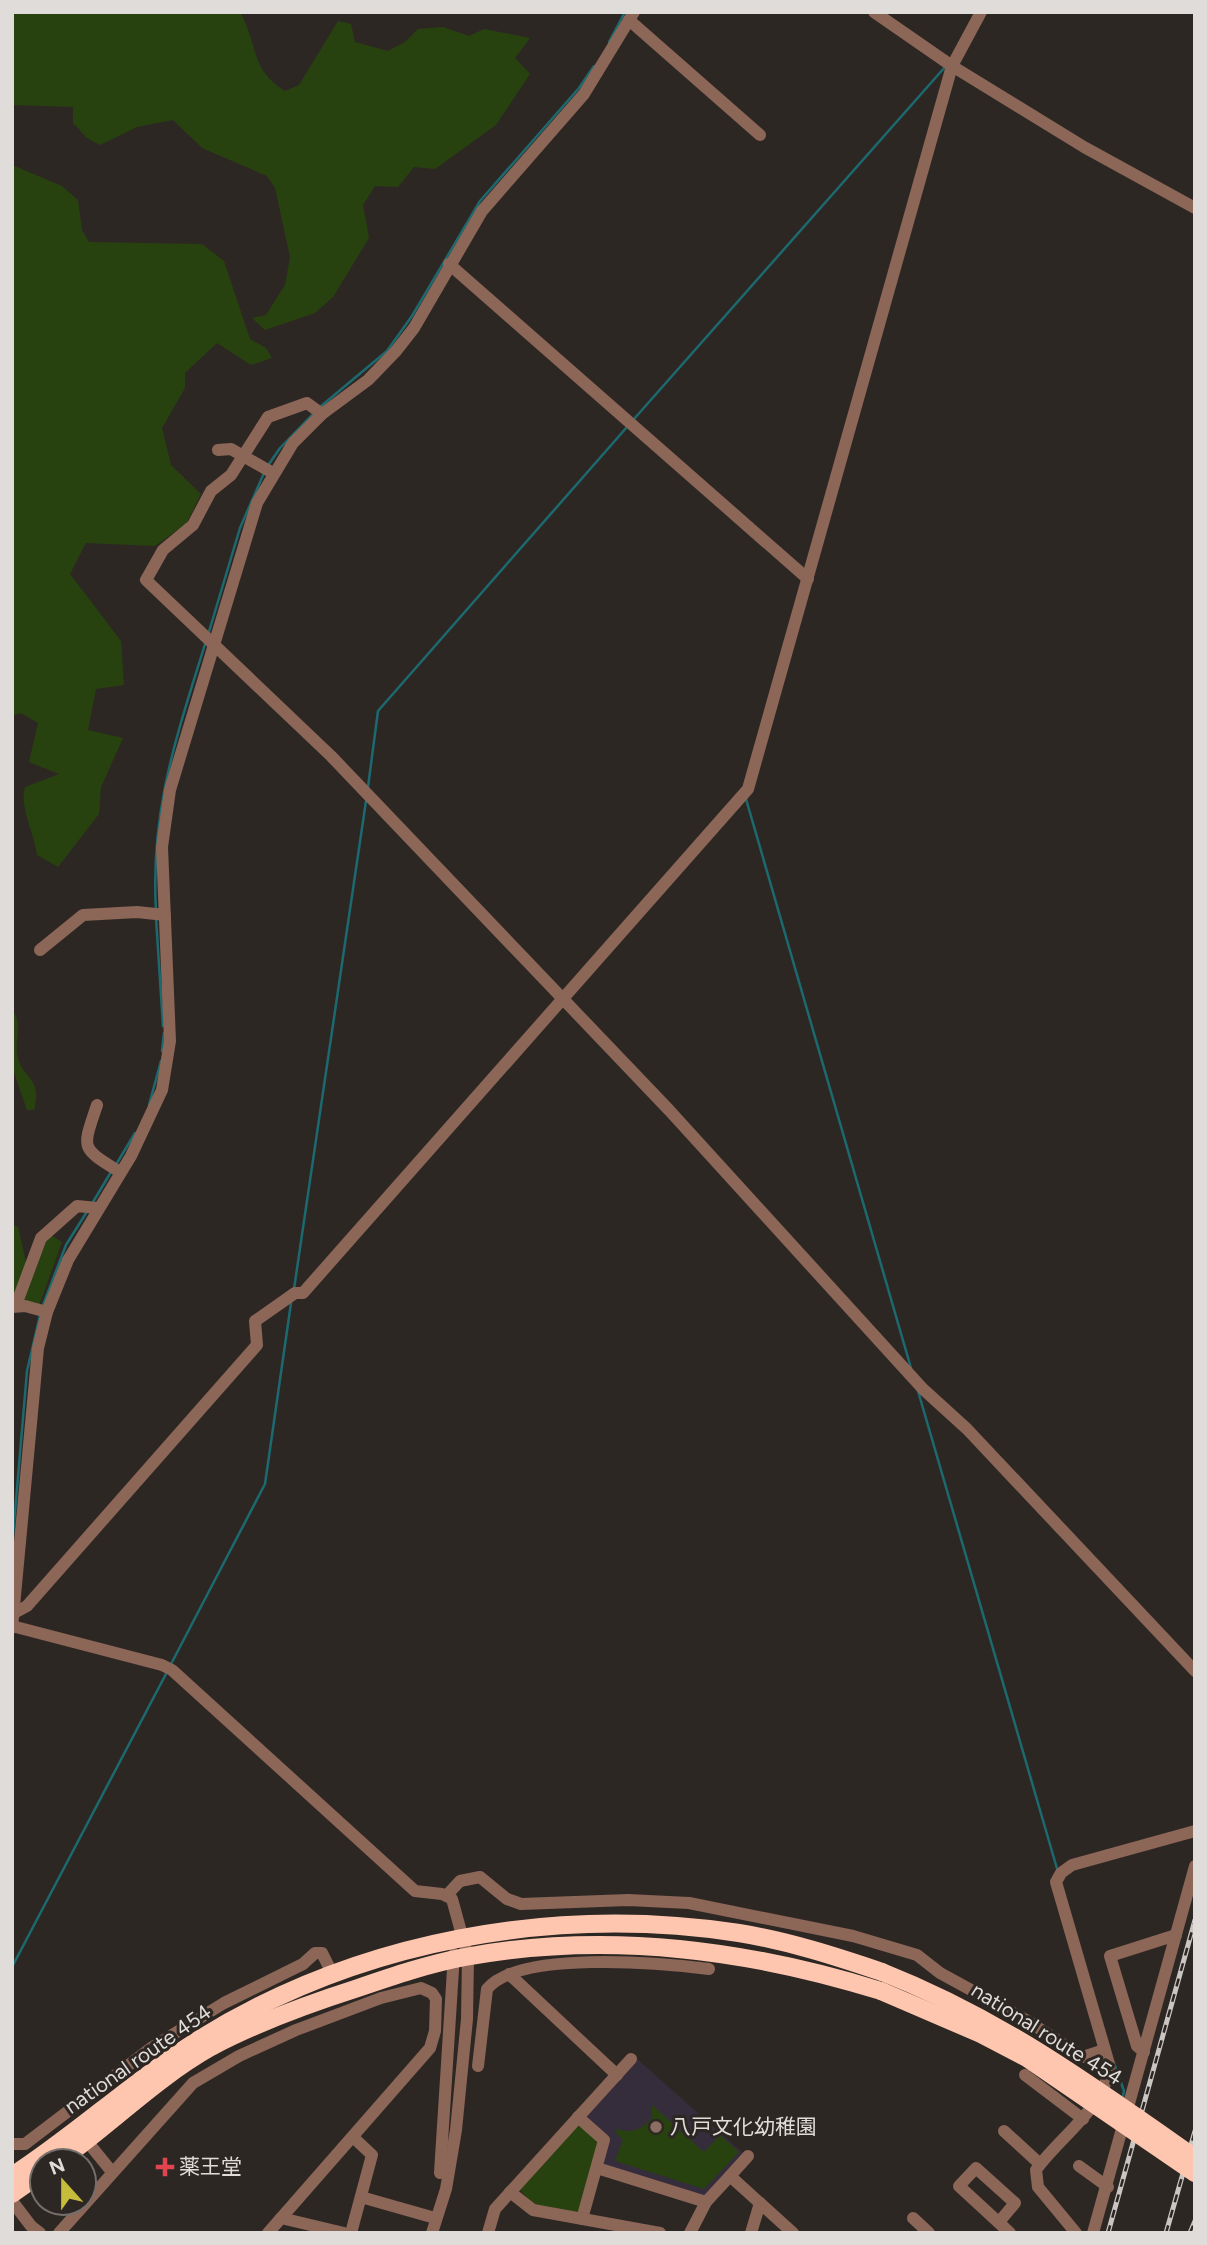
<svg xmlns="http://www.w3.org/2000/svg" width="1207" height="2245" font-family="Figtree,'Noto Sans JP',sans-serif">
	<rect width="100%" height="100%" fill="#2d2724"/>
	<polygon fill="#352c3c" points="636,2058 744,2154 706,2195 700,2196 605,2166 586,2113"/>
	<g fill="#28420f">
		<path d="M12,12H240C259,46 249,68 285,91L299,85L338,21L351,24L355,42L388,51L405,42L418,29L443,27L469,36L484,29L530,38L515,58L530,74L496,125L435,169L414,167L398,187L375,186L363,205L369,238L333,297L315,313L265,330L252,318L266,315L285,285L290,257L275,188L267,176L202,148L173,120L137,127L100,145L87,138L73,123V107L12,105Z"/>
		<path d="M12,165L62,186L78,200L82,230L89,242L202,244L224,261L250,339L266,348L272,358L251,365L217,343L185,373V388L162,428L171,465L201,494L186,524L155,546L86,543L70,574L121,641L124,685L96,689L88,730L123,738L101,787L99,814L58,867L37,855C34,832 19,807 25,787L59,774L29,762L38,723L21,713L12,716Z"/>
		<path d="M12,1010C23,1022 15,1039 17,1054C21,1080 43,1075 34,1110H27L12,1067Z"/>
		<polygon points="13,1225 18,1227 27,1267 12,1302"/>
		<polygon points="49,1234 62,1242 39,1306 24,1300"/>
		<path d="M652,2105L704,2152L720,2135L739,2152L704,2189L615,2161L623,2140L615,2132L618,2129C632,2134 642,2129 652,2118Z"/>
		<polygon points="578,2123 599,2142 580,2211 576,2214 536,2207 519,2189"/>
	</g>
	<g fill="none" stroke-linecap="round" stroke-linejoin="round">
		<g stroke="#1c696f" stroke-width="2.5">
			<polyline points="609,42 625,12"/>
			<polyline points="320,407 387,351 412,316 480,201 579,88 594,66"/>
			<polyline points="634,419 945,67"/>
			<polyline points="267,467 280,448 313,414"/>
			<polyline points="208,635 240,528 264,473"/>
			<polyline points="368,787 378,711 627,427"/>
			<polyline points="746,799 911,1368"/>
			<path d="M156,911C150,810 177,735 206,641"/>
			<polyline points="156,918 163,1026"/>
			<polyline points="162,1051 164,1033"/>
			<polyline points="149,1105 161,1061"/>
			<polyline points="117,1163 135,1133"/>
			<polyline points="93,1202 111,1172"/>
			<polyline points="294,1289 366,801"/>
			<polyline points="43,1305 66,1245 88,1210"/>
			<polyline points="918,1391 1058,1872"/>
			<polyline points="12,1547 27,1371 40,1315"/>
			<polyline points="170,1666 265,1484 291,1303"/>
			<polyline points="12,1967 167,1672"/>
			<polyline points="1114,2063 1124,2091 1122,2100"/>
		</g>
		<g stroke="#8c6657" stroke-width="12">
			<polyline points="874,12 952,66 1084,147 1195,208"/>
			<polyline points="629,20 760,135"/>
			<polyline points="449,264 808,579"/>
			<polyline points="322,414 307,403 268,417 231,475 211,491 193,525 163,550 146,580 331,756 669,1110 923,1389 967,1429 1195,1671"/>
			<polyline points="218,450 231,449 273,473"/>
			<polyline points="40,950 83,915 137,912 165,915"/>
			<path d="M97,1105C82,1150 80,1147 120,1172"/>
			<polyline points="16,1305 41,1238 77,1206 97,1208"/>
			<polyline points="12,1307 25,1306 47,1312"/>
			<polyline points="14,1613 27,1606 257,1345 255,1321 295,1293 303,1293 748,789 952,66 981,12"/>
			<polyline points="12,1626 162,1665 172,1670 415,1891 442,1894 452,1899 468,1957 467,2019 456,2130 446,2189 432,2233"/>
			<polyline points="12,1628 38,1348 47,1312 68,1260 131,1156 162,1090 170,1041 162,847 170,790 257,503 293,443 322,414 368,380 396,351 414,328 482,211 584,94 634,12"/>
			<polyline points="447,1895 460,1881 480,1877 507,1899 521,1904 628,1900 689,1903 853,1936 917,1955 940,1973 1026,2020 1083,2057 1104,2050"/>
			<polyline points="509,1974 617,2075"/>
			<polyline points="1144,2052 1137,2046 1110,1956 1176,1935"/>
			<path d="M478,2066L487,1989C519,1950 661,1963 709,1969"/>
			<polyline points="1025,2075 1083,2119"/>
			<polyline points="578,2117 604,2140 582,2219"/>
			<polyline points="1004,2131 1040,2164"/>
			<polyline points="86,2140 112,2172"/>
			<polyline points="12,2144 25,2144 151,2048 224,2003 303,1964 315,1953 322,1953 333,1975"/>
			<polyline points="1079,2166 1108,2187"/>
			<polyline points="597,2168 706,2202"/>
			<polyline points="440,2173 454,1954"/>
			<polyline points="730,2176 748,2156"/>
			<polyline points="510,2192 533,2210 660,2233"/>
			<polyline points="361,2197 435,2218"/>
			<polyline points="12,2201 31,2226 40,2233"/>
			<polyline points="281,2218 344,2233"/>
			<polyline points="913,2218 929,2233"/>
			<polyline points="999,2222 1015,2203 976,2168 959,2186 1010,2233"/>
			<polyline points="59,2233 193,2083 239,2056 296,2030 381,1998 421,1988 432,1993 436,1999 435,2031 430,2048 268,2233"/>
			<polyline points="351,2233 372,2155 354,2138"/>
			<polyline points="488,2233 495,2209 631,2059"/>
			<polyline points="690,2233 706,2202 730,2176 793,2233"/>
			<polyline points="751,2233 760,2203"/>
			<path d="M1076,2233L1038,2187L1036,2170C1057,2139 1109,2105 1109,2064L1056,1882L1061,1873L1072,1865L1195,1831"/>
			<polyline points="1093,2233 1195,1866"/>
		</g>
		<g stroke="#ffc6af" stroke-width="18">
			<path d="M59,2161C111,2124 156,2078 211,2047C258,2022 308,2004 358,1988C393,1976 428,1964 465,1957C605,1931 746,1949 881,1991"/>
			<path d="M12,2176C77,2134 134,2080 200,2039C359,1940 555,1905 739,1933C788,1941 835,1956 882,1972"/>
			<polyline points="12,2194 42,2173"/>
		</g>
		<g stroke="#c8c5c2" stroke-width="5">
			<g id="rail">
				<polyline points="1108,2233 1195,1920"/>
				<polyline points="1166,2233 1195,2131"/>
				<polyline points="1190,2233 1195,2221"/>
			</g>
		</g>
		<use href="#rail" stroke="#2d2724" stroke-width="2.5" stroke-dasharray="8" stroke-linecap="butt"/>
		<g stroke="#ffc6af" stroke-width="18">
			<path d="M882,1972C1001,2019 1091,2085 1195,2158"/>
			<polyline points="881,1991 981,2034 1027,2058 1195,2173"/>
		</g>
	</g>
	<circle fill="#8d6e63" stroke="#2d2724" stroke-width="2.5" cx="656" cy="2127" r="7"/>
	<path fill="#e0444e" stroke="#2d2724" stroke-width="2.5" d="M161.5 2156.5h7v7h7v7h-7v7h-7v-7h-7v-7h7z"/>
	<g text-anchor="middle" stroke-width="6" stroke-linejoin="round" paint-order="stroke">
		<g font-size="21" fill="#dfdcd9" stroke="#2d2724">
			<text transform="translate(1047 2034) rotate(32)" y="7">national route 454</text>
			<text transform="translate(138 2059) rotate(-35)" y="7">national route 454</text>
		</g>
		<g font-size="21" fill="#dfdcd9" stroke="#2d2724" text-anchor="start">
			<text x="670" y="2134">八戸文化幼稚園</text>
			<text x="179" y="2174">薬王堂</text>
		</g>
	</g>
	<rect width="1207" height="2245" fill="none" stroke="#dfdcd9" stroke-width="28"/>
	<g transform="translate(63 2182) rotate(339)"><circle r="33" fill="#2d2724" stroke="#746f6c" stroke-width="2"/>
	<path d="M0-5L12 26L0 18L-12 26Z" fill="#c6bc3c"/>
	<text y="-10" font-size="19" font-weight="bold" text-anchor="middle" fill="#dfdcd9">N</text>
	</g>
</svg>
